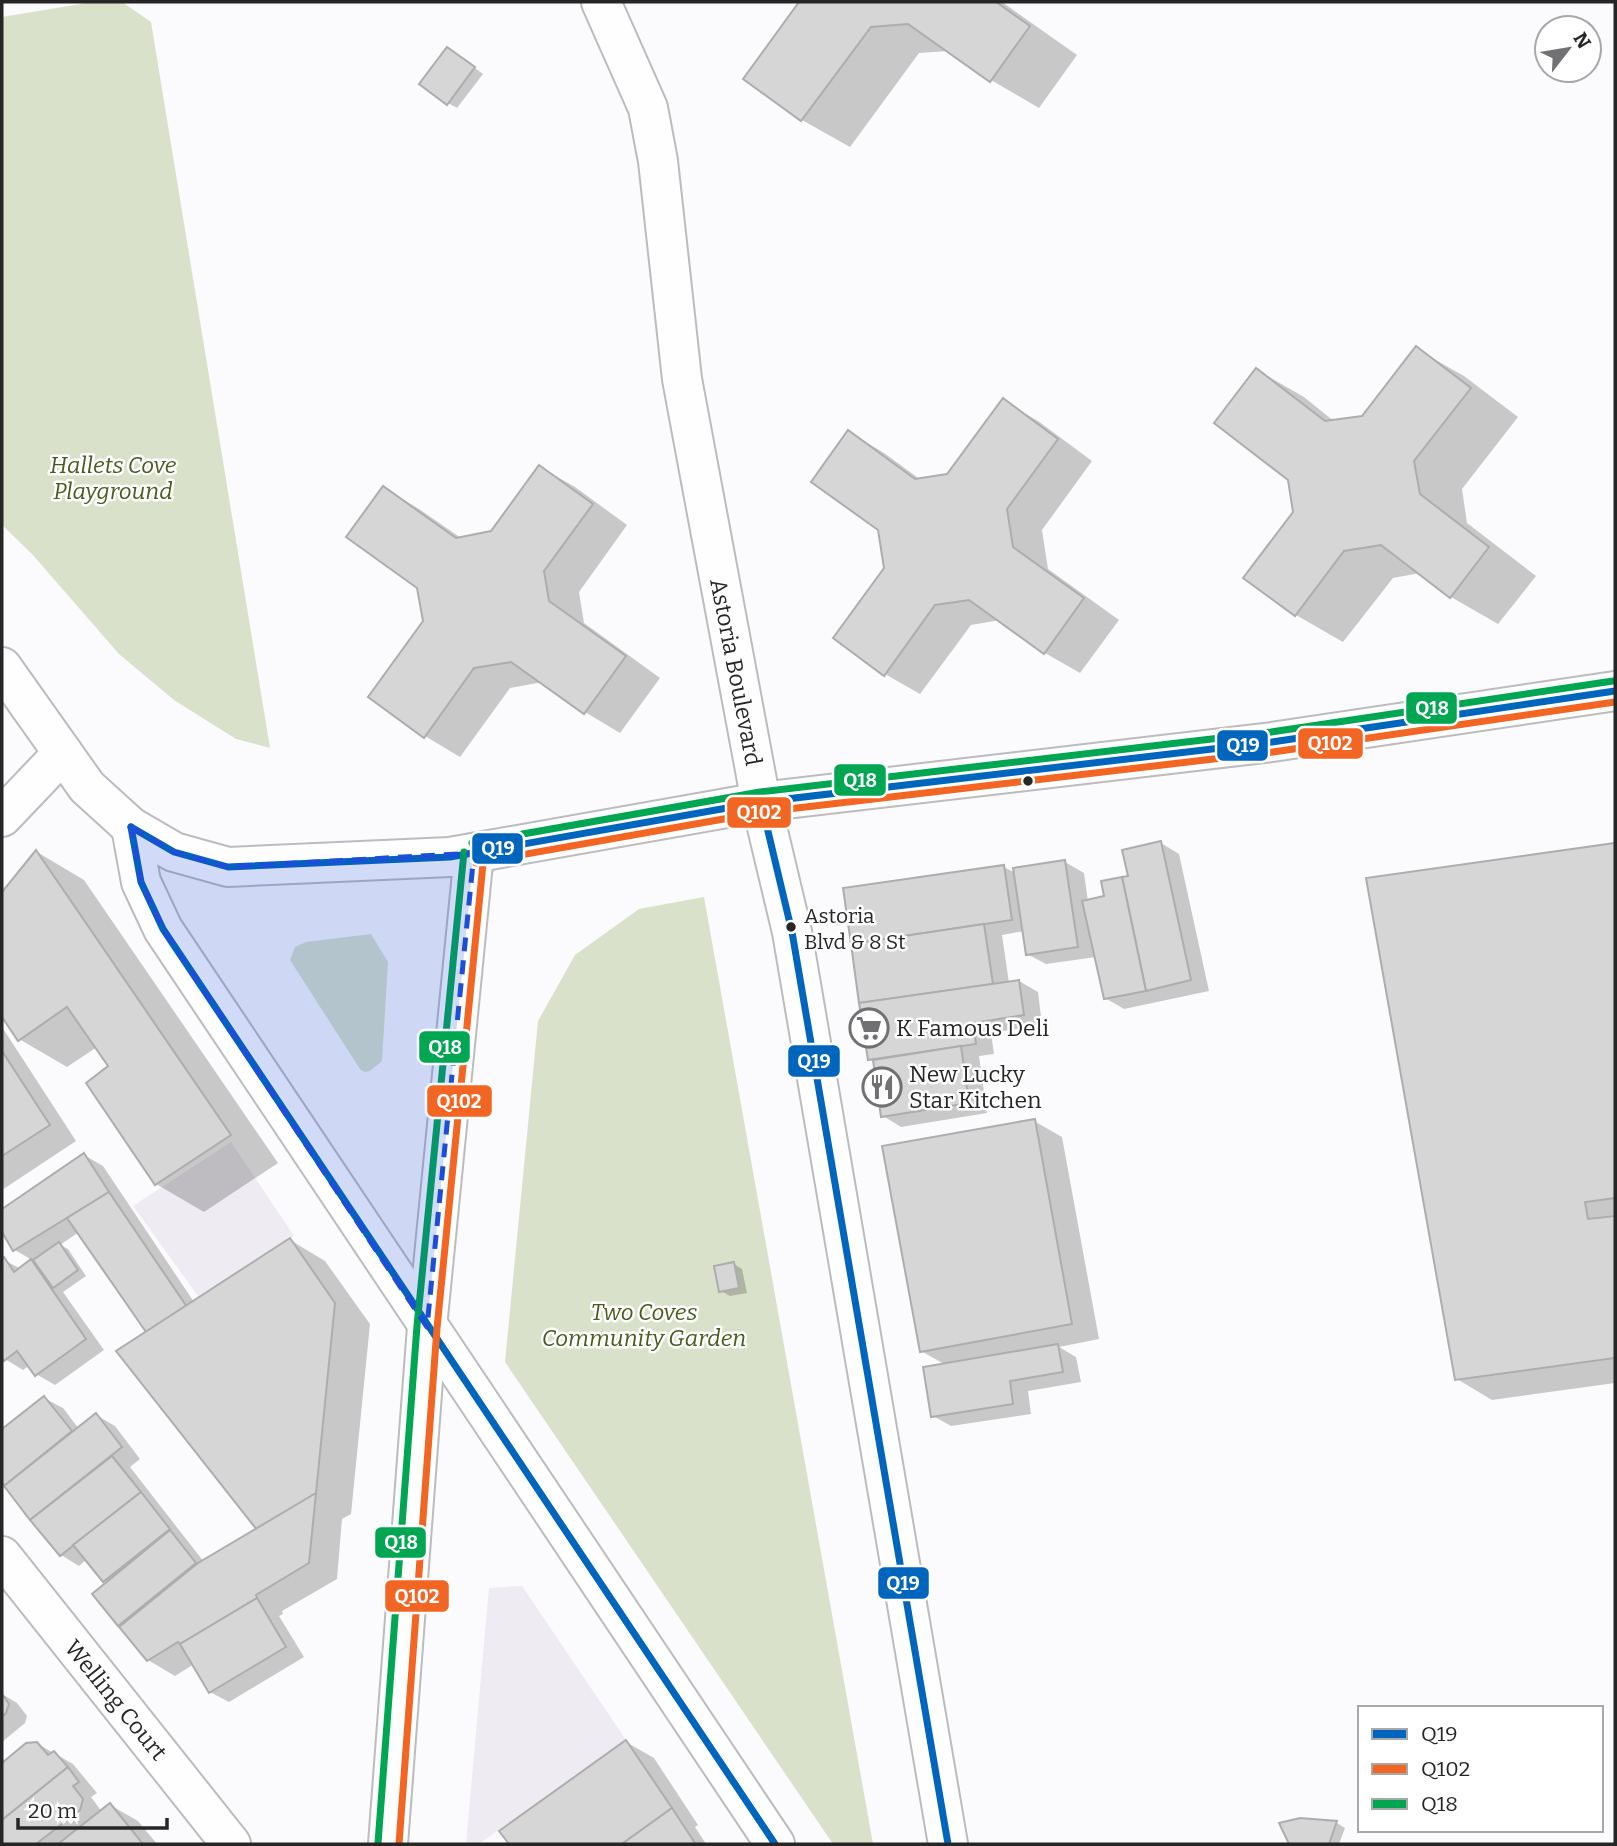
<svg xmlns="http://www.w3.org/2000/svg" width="1617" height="1846" font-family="Bitter,serif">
	<rect width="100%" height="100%" fill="#fbfafc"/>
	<g fill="#eeebf2">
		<polygon points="231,1142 294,1236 198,1296 133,1206"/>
		<polygon points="522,1586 626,1740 479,1844 466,1844 489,1588"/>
	</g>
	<g fill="#dae1ca">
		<polygon points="93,2 122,2 151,22 270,748 236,739 174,700 119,654 32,554 2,525 2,17"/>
		<polygon points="704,897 873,1844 833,1844 505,1362 538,1021 575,955 639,909"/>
		<polygon points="371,934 388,962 382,1061 370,1071 364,1072 360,1069 290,960 295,947 306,942"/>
	</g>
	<g fill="#0003">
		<polygon points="801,2 1002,2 1077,55 1039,108 991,80 949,51 919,53 850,147 802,120 745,79"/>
		<polygon points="456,54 483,74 457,108 448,103"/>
		<polygon points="1416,349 1464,376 1518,417 1462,489 1467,523 1536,576 1498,624 1451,597 1420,573 1393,578 1343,642 1296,615 1295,513 1289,479 1257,370 1304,397 1335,422 1363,418"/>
		<polygon points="1003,401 1038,421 1092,461 1042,530 1048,569 1119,620 1080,673 1045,653 1000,620 971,625 920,694 885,674 886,568 879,529 849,432 884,453 921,480 948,476"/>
		<polygon points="540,467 575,487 627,525 579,592 584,623 660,678 620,733 585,712 543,682 510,688 460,757 425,736 425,621 418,587 384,488 419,509 461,538 492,533"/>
		<polygon points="1161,843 1179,854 1209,991 1124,1009 1105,998 1096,957 1046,964 1027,954 1024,931 1002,935 1009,983 1019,981 1038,992 1042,1025 991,1033 994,1054 979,1056 987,1113 901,1127 883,1116 875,1062 870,1059 1004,867 1015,873 1065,862 1084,873 1088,902 1106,898 1130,877"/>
		<polygon points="1615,844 1615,1383 1492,1400 1457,1379 1368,879"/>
		<polygon points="37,852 84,880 278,1163 204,1212 156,1184 110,1066 97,1047 67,1067 19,1039 2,1014 2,895"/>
		<polygon points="2,1027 76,1141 2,1190"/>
		<polygon points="1034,1121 1062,1137 1099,1339 1059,1347 1076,1357 1081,1382 1028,1391 1031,1414 951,1426 933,1416 946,1365 921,1351"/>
		<polygon points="84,1155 103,1166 194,1302 290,1240 325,1261 370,1324 351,1514 342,1519 337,1579 282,1611 283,1614 279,1616 304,1657 229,1702 210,1692 194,1664 175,1676 148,1660 119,1624 107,1583 87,1559 79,1566 61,1555 2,1480 2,1431 44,1398 63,1408 79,1429 96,1415 115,1426 140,1459 130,1467 204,1562 259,1529 148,1332 79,1232 60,1245 68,1249 86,1276 63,1292 104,1350 55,1385 36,1374 30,1365 23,1370 5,1359 2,1355 2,1261 4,1260 21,1269 32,1260 15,1250 2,1229 2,1211"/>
		<polygon points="734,1264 742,1269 747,1293 730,1296 721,1291"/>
		<polygon points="2,1694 17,1703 27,1716 25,1723 2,1742"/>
		<polygon points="626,1742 654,1758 698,1825 695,1827 706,1844 511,1844 502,1831"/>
		<polygon points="36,1743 73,1764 97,1793 91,1797 102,1812 110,1805 138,1821 157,1844 2,1844 2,1765 27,1745"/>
		<polygon points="1300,1820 1337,1823 1345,1828 1339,1844 1291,1844 1282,1824"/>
	</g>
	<g fill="#d7d6d7" stroke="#aeadad" stroke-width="2">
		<polygon points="799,2 996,2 1030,26 990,82 908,24 871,27 801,121 743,79"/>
		<polygon points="447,47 475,67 447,105 419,84"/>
		<polygon points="1416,346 1471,388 1414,461 1420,494 1489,547 1450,598 1381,545 1344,551 1295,616 1243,578 1293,512 1288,480 1214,423 1256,368 1325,421 1362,416"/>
		<polygon points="1003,398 1058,439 1007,509 1013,547 1084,598 1044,654 969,600 935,605 884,676 833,638 884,568 878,530 811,482 848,430 915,479 947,474"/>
		<polygon points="539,465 593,504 544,571 549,601 626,656 584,714 511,662 474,668 424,738 368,697 423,621 417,588 346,537 383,486 456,538 491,531"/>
		<polygon points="1161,841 1191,980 1146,991 1122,877 1128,876 1122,850"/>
		<polygon points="1615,843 1615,1198 1585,1202 1588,1219 1615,1216 1615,1358 1455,1380 1366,878"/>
		<polygon points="36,850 231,1135 155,1185 86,1083 108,1066 67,1007 18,1041 2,1017 2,892"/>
		<polygon points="1065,860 1078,947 1026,955 1013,868"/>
		<polygon points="1004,865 1012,920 851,944 843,888"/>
		<polygon points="1122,877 1146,991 1104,999 1082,901 1104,896 1101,881"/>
		<polygon points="984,924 993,984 859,1003 851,944"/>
		<polygon points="1019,980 1024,1015 973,1023 976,1044 868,1060 859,1003"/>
		<polygon points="961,1046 969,1103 881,1117 873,1060"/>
		<polygon points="2,1051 50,1125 2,1156"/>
		<polygon points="1035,1119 1072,1324 920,1352 882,1146"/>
		<polygon points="84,1153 109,1192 13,1251 2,1232 2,1209"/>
		<polygon points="109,1192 187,1307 146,1332 67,1218"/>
		<polygon points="290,1238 335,1303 316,1493 257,1530 116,1351"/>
		<polygon points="59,1242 78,1270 53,1288 33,1260"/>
		<polygon points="4,1257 14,1272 31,1259 86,1339 35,1376 17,1351 4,1361 2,1358 2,1259"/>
		<polygon points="734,1262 739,1288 719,1292 714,1266"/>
		<polygon points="1058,1344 1063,1372 1010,1381 1013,1404 931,1417 923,1367"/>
		<polygon points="44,1396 72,1431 4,1486 2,1483 2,1429"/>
		<polygon points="96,1413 122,1447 30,1520 4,1486"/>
		<polygon points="112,1456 141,1492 60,1556 30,1520"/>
		<polygon points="141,1492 170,1529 103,1582 73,1545"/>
		<polygon points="316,1493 309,1563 256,1595 257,1598 180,1644 178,1642 147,1661 119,1627 198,1563"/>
		<polygon points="170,1530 196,1563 118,1626 92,1594"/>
		<polygon points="257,1598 286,1647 209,1693 180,1644"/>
		<polygon points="2,1694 9,1704 6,1713 2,1717"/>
		<polygon points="626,1740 672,1808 622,1844 509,1844 499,1831"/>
		<polygon points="37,1742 48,1755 54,1751 68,1767 2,1820 2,1763 26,1743"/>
		<polygon points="68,1767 79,1782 73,1786 83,1799 80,1810 36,1844 2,1844 2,1820"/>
		<polygon points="110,1803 143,1844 58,1844"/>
		<polygon points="672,1808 695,1843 693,1844 622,1844"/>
		<polygon points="1300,1818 1337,1821 1329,1844 1289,1844 1279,1823"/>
	</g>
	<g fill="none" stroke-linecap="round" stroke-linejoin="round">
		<g stroke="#bcbbbd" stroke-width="42">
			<g id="minor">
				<polyline points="601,2 648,108 658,161 682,379 761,802"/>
				<polyline points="2,817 63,753"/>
				<polyline points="2,1556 231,1844"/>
			</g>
		</g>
		<g stroke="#bcbbbd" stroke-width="42">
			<g id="tertiary">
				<polyline points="761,802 1272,742 1615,691"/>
				<polyline points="131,827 141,882 163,929 775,1844"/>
				<polyline points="388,1844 427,1327 474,853"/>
			</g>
		</g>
		<g stroke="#bcbbbd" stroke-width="42">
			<polyline id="secondary" points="2,667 87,787 131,827 174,852 228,867 450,857 761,802 792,932 948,1844"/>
		</g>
		<use href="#minor" stroke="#fefeff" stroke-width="38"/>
		<use href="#tertiary" stroke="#fefeff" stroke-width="38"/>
		<use href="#secondary" stroke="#fefeff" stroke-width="38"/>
		<g stroke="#fff" stroke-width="12">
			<g id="bus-1">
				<polyline points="761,802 792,932 948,1844"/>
				<polyline points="131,827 174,852 228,867 450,857 761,802 1272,742 1615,691"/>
				<polyline points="131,827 141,882 163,929 775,1844"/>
			</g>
		</g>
		<g stroke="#fff" stroke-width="12">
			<g id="bus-2">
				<polyline points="476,863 763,812 1273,752 1615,702"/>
				<polyline points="399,1844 437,1328 484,854"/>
			</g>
		</g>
		<g stroke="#fff" stroke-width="12">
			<g id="bus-3">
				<polyline points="472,843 760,792 1271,732 1613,681"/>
				<polyline points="378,1843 417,1326 464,852"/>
			</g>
		</g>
		<use href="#bus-1" stroke="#0065bd" stroke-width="7"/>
		<use href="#bus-2" stroke="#f26522" stroke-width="7"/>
		<use href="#bus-3" stroke="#00a651" stroke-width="7"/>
	</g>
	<path fill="#1d4ed8" fill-opacity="0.2" stroke="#1d4ed8" stroke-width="5" stroke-dasharray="14 9" stroke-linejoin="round" d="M131,827L174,852L228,867L474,853L427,1327L163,929L141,882Z"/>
	<defs>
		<g id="supermarket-ring" transform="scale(2.0125)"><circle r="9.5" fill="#fff" stroke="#717072" stroke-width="1.5"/><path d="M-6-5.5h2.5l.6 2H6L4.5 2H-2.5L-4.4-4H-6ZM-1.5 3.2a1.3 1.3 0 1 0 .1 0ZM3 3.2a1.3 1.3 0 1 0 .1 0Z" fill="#717072"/></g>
		<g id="restaurant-ring" transform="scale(2.0125)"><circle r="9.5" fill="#fff" stroke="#717072" stroke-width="1.5"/><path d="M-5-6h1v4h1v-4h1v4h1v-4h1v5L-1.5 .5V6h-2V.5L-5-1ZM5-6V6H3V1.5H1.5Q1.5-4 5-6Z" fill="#717072"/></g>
	</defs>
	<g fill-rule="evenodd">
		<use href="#supermarket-ring" x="869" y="1028"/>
		<use href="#restaurant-ring" x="882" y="1087"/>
	</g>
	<g fill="#262627" stroke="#fff" stroke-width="2.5">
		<circle cx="1028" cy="781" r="6"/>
		<circle cx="791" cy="927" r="6"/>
	</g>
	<g text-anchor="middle" stroke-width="5" stroke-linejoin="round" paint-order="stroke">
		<g font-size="21" fill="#262627" stroke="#fff" text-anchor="start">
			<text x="804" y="923">Astoria<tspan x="804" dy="26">Blvd &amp; 8 St</tspan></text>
		</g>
		<g font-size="23" font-style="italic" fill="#4a5b1c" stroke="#fff">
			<text x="113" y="473">Hallets Cove<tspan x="113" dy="26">Playground</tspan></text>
			<text x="644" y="1320">Two Coves<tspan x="644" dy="26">Community Garden</tspan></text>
		</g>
		<g font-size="23" fill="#262627" stroke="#fff">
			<text transform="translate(736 672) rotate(79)" y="8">Astoria Boulevard</text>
			<text transform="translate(116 1700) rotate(51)" y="8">Welling Court</text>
		</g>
		<g font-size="23" fill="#262627" stroke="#fff" text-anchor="start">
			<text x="896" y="1036">K Famous Deli</text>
			<text x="909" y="1082">New Lucky<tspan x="909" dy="26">Star Kitchen</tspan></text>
		</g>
	</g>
	<g stroke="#fff" stroke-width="2.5">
		<rect x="1405" y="691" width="53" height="34" rx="7" fill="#00a651"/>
		<rect x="1297" y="727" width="67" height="33" rx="7" fill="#f26522"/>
		<rect x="1216" y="729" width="53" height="33" rx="7" fill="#0065bd"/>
		<rect x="833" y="763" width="54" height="34" rx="7" fill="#00a651"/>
		<rect x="726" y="796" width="66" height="33" rx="7" fill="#f26522"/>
		<rect x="471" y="832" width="53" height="33" rx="7" fill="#0065bd"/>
		<rect x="418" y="1030" width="53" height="34" rx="7" fill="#00a651"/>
		<rect x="787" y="1044" width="54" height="34" rx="7" fill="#0065bd"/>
		<rect x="426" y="1084" width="67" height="34" rx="7" fill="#f26522"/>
		<rect x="374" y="1526" width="53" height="33" rx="7" fill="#00a651"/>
		<rect x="877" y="1566" width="53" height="34" rx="7" fill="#0065bd"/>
		<rect x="384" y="1579" width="66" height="34" rx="7" fill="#f26522"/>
	</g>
	<g font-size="19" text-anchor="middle" font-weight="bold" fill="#fff">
		<text x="1432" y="715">Q18</text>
		<text x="1330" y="750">Q102</text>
		<text x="1243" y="752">Q19</text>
		<text x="860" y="787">Q18</text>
		<text x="759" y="819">Q102</text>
		<text x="498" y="855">Q19</text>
		<text x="445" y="1054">Q18</text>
		<text x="814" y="1068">Q19</text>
		<text x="459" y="1108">Q102</text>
		<text x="401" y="1549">Q18</text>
		<text x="903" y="1590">Q19</text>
		<text x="417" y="1603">Q102</text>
	</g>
	<rect width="1617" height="1846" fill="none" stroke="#262627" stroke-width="7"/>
	<rect x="1358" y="1706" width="245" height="126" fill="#ffffff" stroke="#a8a8a9" stroke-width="2"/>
	<rect x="1372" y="1729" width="35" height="10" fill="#0065bd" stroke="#a8a8a9" stroke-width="2"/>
	<text x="1421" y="1741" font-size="21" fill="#262627">Q19</text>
	<rect x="1372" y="1764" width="35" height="10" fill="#f26522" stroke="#a8a8a9" stroke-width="2"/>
	<text x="1421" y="1776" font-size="21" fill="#262627">Q102</text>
	<rect x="1372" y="1799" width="35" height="10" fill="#00a651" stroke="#a8a8a9" stroke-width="2"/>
	<text x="1421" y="1811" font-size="21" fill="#262627">Q18</text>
	<g transform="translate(1568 49) rotate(59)"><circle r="33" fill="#ffffff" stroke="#a8a8a9" stroke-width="2"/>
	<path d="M0-5L12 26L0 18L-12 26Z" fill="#717072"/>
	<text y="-10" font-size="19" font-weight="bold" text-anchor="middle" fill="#262627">N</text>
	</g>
	<path d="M18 1818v10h149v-10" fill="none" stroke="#262627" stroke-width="3.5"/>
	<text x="28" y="1818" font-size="21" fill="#262627" stroke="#ffffff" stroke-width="5" paint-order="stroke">20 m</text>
</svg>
